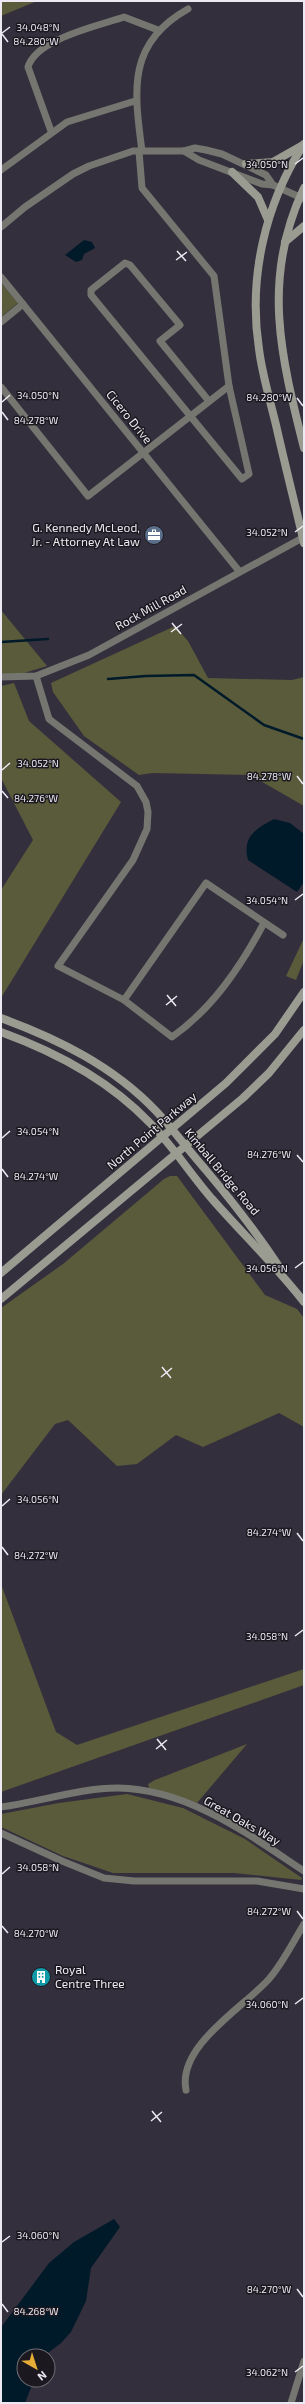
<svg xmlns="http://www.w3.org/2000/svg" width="305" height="2404" font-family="'Exo 2',sans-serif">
	<rect width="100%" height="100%" fill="#342f3d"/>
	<g fill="#595b3b">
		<polygon points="1,1 37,1 1,16"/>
		<polygon points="1,283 18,303 1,317"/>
		<polygon points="1,610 47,666 1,680"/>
		<polygon points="175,626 188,641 208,678 292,680 304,677 304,806 250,775 152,773 139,775 84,736 53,692 51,683"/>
		<polygon points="14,683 29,721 121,802 1,998 1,890 33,840 1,778 1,686"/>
		<polygon points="304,938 304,960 296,980 286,976"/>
		<polygon points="170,1176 177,1176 265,1295 297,1309 304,1318 304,1427 279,1413 203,1447 176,1435 137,1464 117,1466 68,1420 55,1424 1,1495 1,1308 63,1264 164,1179"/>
		<polygon points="1,1584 56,1732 77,1745 304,1669 304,1685 1,1792"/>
		<polygon points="247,1744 197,1803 149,1788 148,1784 155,1780"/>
		<polygon points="127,1794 183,1808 245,1839 302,1878 301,1880 234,1873 113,1873 63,1856 1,1827 1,1814 59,1803"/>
	</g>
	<g fill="#001a2a">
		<polygon points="84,240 92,242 95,248 84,254 82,260 76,262 65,255"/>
		<path d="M274,819L290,823L304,834V882L297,892L248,860C242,837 255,829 274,819Z"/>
		<polygon points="114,2219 120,2227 91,2268 86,2301 71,2332 61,2343 44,2356 24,2356 24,2380 34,2380 25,2403 1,2403 2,2326 49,2263 74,2242"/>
	</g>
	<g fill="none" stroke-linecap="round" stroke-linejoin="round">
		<g stroke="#001a2a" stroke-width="2.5">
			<polyline points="1,642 48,639"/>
			<polyline points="108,679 146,676 194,675 264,725 304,739"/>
		</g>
		<g stroke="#75766f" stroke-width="7">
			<path d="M51,131L28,67C36,39 98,26 124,17L158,30"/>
			<polyline points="139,151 142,188 214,276 229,386 249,474 242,479 91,295 91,290 125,263 130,265 180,325 160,341 208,400"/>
			<path d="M142,151C134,90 127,43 188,9"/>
			<polyline points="184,151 199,160 262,184 273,185 304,199"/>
			<polyline points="1,170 67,122 135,101"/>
			<polyline points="1,227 25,207 73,174 89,166 133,151 184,151 195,148 206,150 222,154 266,175 273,185"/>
			<polyline points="1,277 239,571"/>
			<polyline points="1,322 23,304"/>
			<polyline points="1,387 88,496 229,386"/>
			<path d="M36,676L49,719L137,786L146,802L148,812L147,829L133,860L58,966L124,1000L172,1037C213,1008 241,966 264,923"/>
			<polyline points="1,677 36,676 89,655 304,537"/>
			<polyline points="124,1000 206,883 283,935"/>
			<path d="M1,1807C40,1802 79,1788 118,1788C188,1789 248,1834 304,1871"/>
			<polyline points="1,1833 62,1861 104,1878 134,1881 257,1881 304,1889"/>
			<path d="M186,2090C177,2046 244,2007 269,1979C283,1963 293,1942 304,1924"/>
			<polyline points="291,2403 304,2361"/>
		</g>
		<g stroke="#9a9c91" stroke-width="8">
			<path d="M304,144C265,204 248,278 259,349C262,374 270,400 276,425C285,465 295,504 304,543"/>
			<polyline points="246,164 273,162 303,145"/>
			<polyline points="232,172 258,197 268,220"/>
			<path d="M304,188C261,278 281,357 304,448"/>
			<polyline points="285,242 304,226"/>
			<path d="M1,1018C58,1039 113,1066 156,1111C173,1129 188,1150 205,1169C232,1201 257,1233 280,1268"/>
			<path d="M1,1032C56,1052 109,1080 150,1123C173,1146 191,1175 213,1200C243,1234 276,1266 304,1302"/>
			<polyline points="1,1273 226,1083 275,1034 304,992"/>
			<polyline points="1,1299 243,1098 269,1073 304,1030"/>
		</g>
	</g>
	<path fill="none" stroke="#ece9f2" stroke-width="1.5" d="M2,33L10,27M2,34L8,42M295,164L303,158M177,251L186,261M176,260L187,252M297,398L303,406M2,402L10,395M2,412L8,420M295,532L303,526M172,623L181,634M171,632L182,624M2,770L10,763M297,776L303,784M2,791L8,798M295,900L303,894M167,995L176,1006M166,1005L177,996M2,1138L10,1131M297,1155L303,1162M2,1169L8,1177M295,1268L303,1262M162,1367L171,1378M161,1377L172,1368M2,1506L10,1499M297,1533L303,1541M2,1547L8,1555M295,1636L303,1630M157,1739L166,1750M156,1749L167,1740M2,1874L10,1867M297,1911L303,1919M2,1926L8,1933M295,2004L303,1998M152,2111L161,2122M151,2121L162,2112M2,2242L10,2236M297,2289L303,2297M2,2304L8,2312M295,2372L303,2366"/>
	<defs>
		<g id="office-disc" transform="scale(1)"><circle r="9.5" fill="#5c6f8a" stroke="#1b191f"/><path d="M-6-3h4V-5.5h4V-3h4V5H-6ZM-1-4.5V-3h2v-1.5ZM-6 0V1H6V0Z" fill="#fff"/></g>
		<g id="building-disc" transform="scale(1)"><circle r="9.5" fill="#0f9aa8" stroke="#1b191f"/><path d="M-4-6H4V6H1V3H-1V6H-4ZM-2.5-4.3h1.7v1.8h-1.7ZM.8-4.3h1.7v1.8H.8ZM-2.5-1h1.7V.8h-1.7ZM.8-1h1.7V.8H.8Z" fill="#fff"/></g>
	</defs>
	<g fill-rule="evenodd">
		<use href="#office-disc" x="154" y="535"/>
		<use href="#building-disc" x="41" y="1977"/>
	</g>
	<g text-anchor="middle" stroke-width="3" stroke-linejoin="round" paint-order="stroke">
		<g font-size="12" fill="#ece9f2" stroke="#1b191f">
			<text transform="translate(129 417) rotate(51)" y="4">Cicero Drive</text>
			<text transform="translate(151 608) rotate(-29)" y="4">Rock Mill Road</text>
			<text transform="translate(152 1131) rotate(-40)" y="4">North Point Parkway</text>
			<text transform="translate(222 1172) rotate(50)" y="4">Kimball Bridge Road</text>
			<text transform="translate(242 1821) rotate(30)" y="4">Great Oaks Way</text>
		</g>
		<g font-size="12" fill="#ece9f2" stroke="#1b191f" text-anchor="end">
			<text x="140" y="532">G. Kennedy McLeod,<tspan x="140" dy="14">Jr. - Attorney At Law</tspan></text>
			<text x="55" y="1974" text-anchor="start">Royal<tspan x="55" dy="14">Centre Three</tspan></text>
		</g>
	</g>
	<g font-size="10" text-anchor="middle" fill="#ece9f2" stroke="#1b191f" stroke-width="3" stroke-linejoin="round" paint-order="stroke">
		<text x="38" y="31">34.048°N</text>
		<text x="36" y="45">84.280°W</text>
		<text x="267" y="168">34.050°N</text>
		<text x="38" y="399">34.050°N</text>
		<text x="269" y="401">84.280°W</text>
		<text x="36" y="424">84.278°W</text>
		<text x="267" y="536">34.052°N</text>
		<text x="38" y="767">34.052°N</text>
		<text x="269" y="780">84.278°W</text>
		<text x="36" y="802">84.276°W</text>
		<text x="267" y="904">34.054°N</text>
		<text x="38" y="1135">34.054°N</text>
		<text x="269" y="1158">84.276°W</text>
		<text x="36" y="1180">84.274°W</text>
		<text x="267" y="1272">34.056°N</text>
		<text x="38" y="1503">34.056°N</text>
		<text x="269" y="1536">84.274°W</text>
		<text x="36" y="1559">84.272°W</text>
		<text x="267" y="1640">34.058°N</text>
		<text x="38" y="1871">34.058°N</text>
		<text x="269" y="1915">84.272°W</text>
		<text x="36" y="1937">84.270°W</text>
		<text x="267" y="2008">34.060°N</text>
		<text x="38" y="2239">34.060°N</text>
		<text x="269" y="2293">84.270°W</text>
		<text x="36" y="2315">84.268°W</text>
		<text x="267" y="2376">34.062°N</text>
	</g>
	<rect width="305" height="2404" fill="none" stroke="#ece9f2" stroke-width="4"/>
	<g transform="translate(36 2368) rotate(141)"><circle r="19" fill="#1b191f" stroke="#6f6c73"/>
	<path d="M0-3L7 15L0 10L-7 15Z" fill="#e6ac36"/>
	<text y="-6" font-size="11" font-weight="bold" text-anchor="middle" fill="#ece9f2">N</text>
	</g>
</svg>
